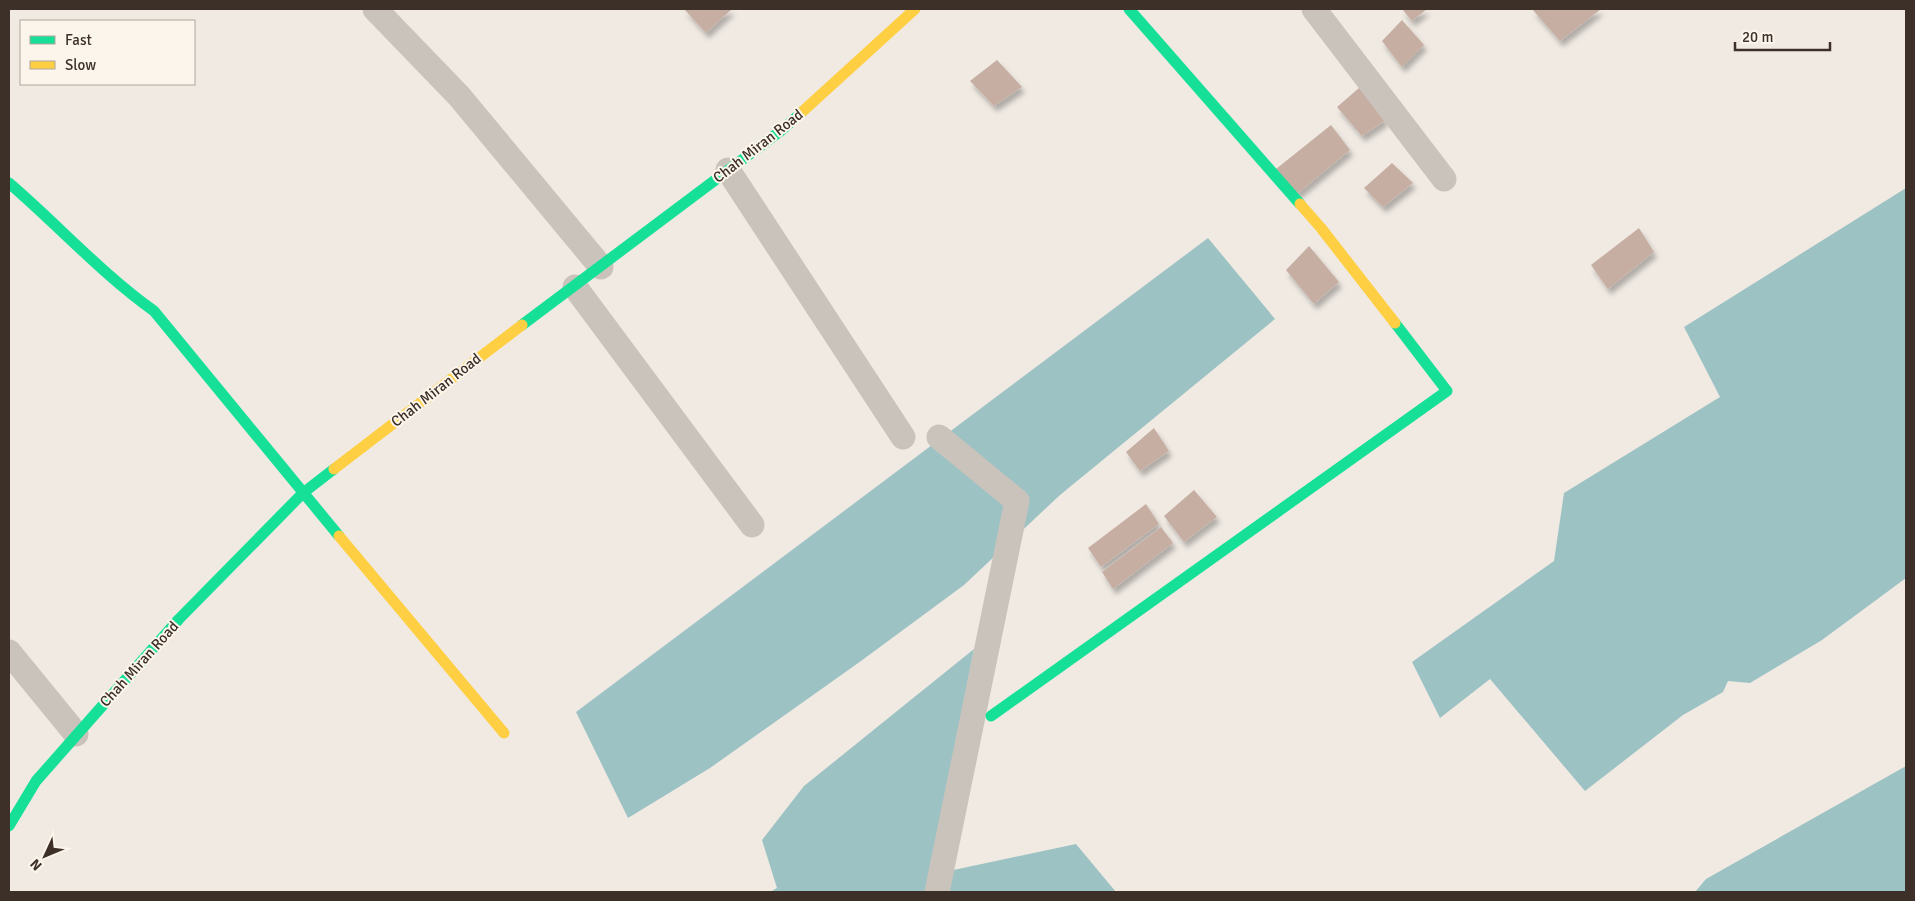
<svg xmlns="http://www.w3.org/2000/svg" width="1915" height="901" font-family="Signika,sans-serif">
	<defs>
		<filter id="shadow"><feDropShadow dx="3" dy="5.5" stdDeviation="2.5" flood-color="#0004"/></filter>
	</defs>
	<rect width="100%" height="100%" fill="#f0eae3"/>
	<g fill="#9dc2c4">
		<polygon points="1906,188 1906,578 1822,640 1750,683 1728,681 1723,692 1683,715 1585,791 1490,679 1440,718 1412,662 1554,561 1564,493 1720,397 1684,327"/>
		<polygon points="1208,238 1275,319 1060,495 964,585 861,661 710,768 628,818 576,712"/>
		<polygon points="974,649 930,875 1076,844 1116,892 770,892 777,888 762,840 804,786"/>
		<polygon points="1906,766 1906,892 1695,892 1706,879"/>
	</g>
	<g fill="#c6aea3" filter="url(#shadow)">
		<polygon points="684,9 732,9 706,33"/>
		<polygon points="1402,9 1427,9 1412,21"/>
		<polygon points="1532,9 1601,9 1560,41"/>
		<polygon points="1402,20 1424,45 1402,67 1382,41"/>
		<polygon points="997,60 1022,87 994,106 970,81"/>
		<polygon points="1359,88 1386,120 1362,136 1337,107"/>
		<polygon points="1331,125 1350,150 1297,194 1276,169"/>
		<polygon points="1392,163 1413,183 1383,207 1364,188"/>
		<polygon points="1639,228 1654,252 1608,289 1591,265"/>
		<polygon points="1309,246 1339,282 1314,304 1286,270"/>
		<polygon points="1154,428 1169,451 1140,471 1126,452"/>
		<polygon points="1194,490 1217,517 1184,542 1164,516"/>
		<polygon points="1146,504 1159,524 1101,567 1088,548"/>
		<polygon points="1161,527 1173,543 1113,589 1102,572"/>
	</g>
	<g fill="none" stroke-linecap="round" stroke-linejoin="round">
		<g stroke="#cac3bc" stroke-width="25">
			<polyline points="375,9 459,96 601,267"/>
			<polyline points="1314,9 1444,179"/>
			<polyline points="728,170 903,437"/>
			<polyline points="575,287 752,525"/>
			<polyline points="9,652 76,734"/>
			<polyline points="937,892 1017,501 939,437"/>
		</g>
		<g stroke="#16e098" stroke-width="11">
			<polyline points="1129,9 1300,204"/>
			<path d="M9,183C58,225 102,274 154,311L339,536"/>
			<polyline points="522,325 783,129 802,112"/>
			<polyline points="991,716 1447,391 1395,323"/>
			<polyline points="9,826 36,781 179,619 303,493 334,469"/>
		</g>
		<g stroke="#ffcf43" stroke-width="11">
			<polyline points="802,112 915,9"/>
			<polyline points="1300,204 1321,228 1395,323"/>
			<polyline points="334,469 522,325"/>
			<polyline points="339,536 504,733"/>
		</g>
	</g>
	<g text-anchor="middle" stroke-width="4" stroke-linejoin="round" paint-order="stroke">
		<g font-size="15" fill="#3c3029" stroke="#fcf5eb">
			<text transform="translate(758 146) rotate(-38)" y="5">Chah Miran Road</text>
			<text transform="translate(436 390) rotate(-38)" y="5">Chah Miran Road</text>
			<text transform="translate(139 664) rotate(-48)" y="5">Chah Miran Road</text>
		</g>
	</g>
	<rect width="1915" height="901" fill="none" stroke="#3c3029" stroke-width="20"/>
	<rect x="20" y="20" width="175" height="65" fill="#fcf5eb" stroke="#afa69d"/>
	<rect x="30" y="36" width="25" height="8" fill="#16e098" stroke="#afa69d"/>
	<text x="65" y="45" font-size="15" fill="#3c3029">Fast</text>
	<rect x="30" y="61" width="25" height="8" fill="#ffcf43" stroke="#afa69d"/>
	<text x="65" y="70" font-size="15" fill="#3c3029">Slow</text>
	<g transform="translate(45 856) rotate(226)" stroke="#fcf5eb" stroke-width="4" paint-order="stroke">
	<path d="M0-4L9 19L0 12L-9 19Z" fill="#3c3029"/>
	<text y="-8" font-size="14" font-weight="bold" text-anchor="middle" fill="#3c3029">N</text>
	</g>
	<path d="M1735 42v8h95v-8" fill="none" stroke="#3c3029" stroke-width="2.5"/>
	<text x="1742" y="42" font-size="15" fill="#3c3029" stroke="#fcf5eb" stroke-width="4" paint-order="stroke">20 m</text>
</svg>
